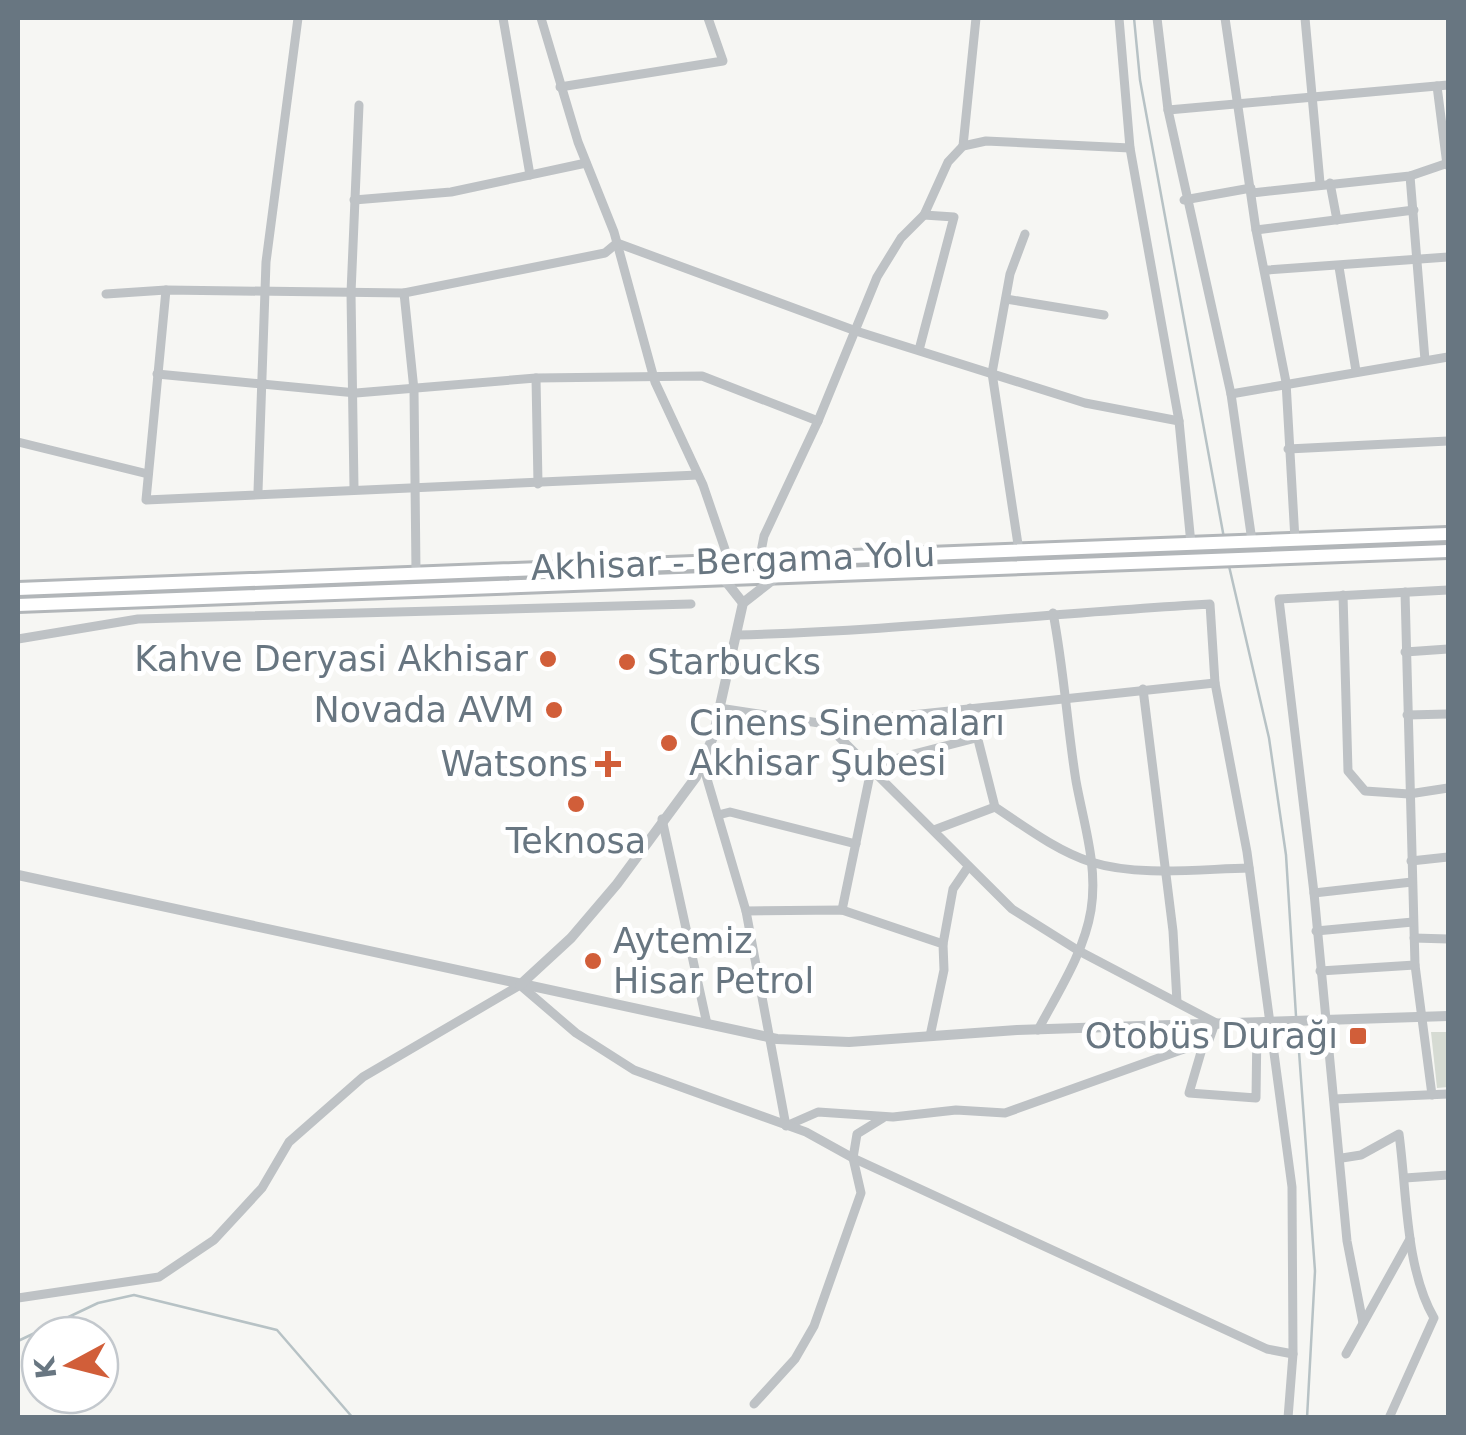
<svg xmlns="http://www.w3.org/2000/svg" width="1466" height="1435" font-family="'DejaVu Sans',sans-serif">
	<rect width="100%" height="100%" fill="#f6f6f3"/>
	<polygon fill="#d6dbd3" points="1431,1032 1448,1032 1448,1087 1437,1088"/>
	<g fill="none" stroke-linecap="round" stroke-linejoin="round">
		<g stroke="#b7c2c5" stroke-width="2.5">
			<polyline points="1134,18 1140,80 1224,538"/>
			<polyline points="1229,566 1269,738 1286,855 1296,1016"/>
			<polyline points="1297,1024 1315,1271 1307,1418"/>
			<polyline points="18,1341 98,1303 134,1295 277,1330 353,1418"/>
		</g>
		<g stroke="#b2b6b9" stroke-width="18">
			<g id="primary">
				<polyline points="18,589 1448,534"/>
				<polyline points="18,605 1448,551"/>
			</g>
		</g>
		<g stroke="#bec2c5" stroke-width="9">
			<polyline points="503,18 530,175"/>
			<polyline points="541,18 578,142 614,232 655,382 703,485 729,561"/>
			<polyline points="1119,18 1130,148 1179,421 1191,544"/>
			<polyline points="1157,18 1168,110 1231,394 1252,541"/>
			<polyline points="1225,18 1256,230 1286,382 1295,540"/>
			<polyline points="1305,18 1320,183"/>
			<polyline points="1437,86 1447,165"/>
			<polyline points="560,87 723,61 708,18"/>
			<polyline points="1168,110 1448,85"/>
			<polyline points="963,146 976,18"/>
			<polyline points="1410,176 1425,360"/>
			<polyline points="1330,183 1337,220"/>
			<polyline points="1252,193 1410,176 1448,163"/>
			<polyline points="354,200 451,192 586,163"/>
			<polyline points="1184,200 1251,188"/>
			<polyline points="1256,230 1414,210"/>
			<polyline points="1339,267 1356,371"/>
			<polyline points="1267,270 1448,257"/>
			<polyline points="166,290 146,500 698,475"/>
			<polyline points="404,293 414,390 416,571"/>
			<polyline points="106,294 166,290 404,293 605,253 617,243 856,331 1085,403 1179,421"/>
			<polyline points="1006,299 1104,315"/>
			<polyline points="919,350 954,217 924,215"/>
			<polyline points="157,374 356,393 536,378 702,376 818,421"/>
			<polyline points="536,378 538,484"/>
			<polyline points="1231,394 1448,357"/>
			<polyline points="18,442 148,474"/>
			<polyline points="1288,449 1448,441"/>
			<polyline points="354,488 351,293 359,105"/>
			<polyline points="258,491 266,262 298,18"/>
			<polyline points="1019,551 992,373 1010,274 1025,234"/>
			<polyline points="759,562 764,536 818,421 877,277 901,238 924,215 948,162 963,146 986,141 1130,148"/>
			<polyline points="1405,592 1415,965 1432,1095"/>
			<polyline points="1343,595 1348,771 1365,791 1409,794 1448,788"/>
			<path d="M736,635C894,631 1051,613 1210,604L1215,683L1247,852L1292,1187L1293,1354L1288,1418"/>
			<polyline points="18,639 138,619 691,604"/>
			<polyline points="1405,652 1448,649"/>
			<polyline points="1143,689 1173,931 1177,1002"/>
			<polyline points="719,708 826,724 1012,909 1079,951 1218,1024"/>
			<path d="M970,708L995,807C1025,827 1057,851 1091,862C1139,877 1200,869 1249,868"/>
			<polyline points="1407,715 1448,714"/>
			<polyline points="826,724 1215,683"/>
			<polyline points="702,762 746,911 786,1126 818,1112 893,1117 956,1110 1005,1113 1209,1040 1214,1026"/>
			<polyline points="867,766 976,738"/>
			<polyline points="718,815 730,812 856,844"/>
			<polyline points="662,819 707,1024"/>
			<polyline points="934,830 995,807"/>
			<polyline points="1411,861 1448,857"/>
			<polyline points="1314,893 1412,882"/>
			<polyline points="842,910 871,770"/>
			<polyline points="746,911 842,910 943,944 944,970 930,1036"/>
			<polyline points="1316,931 1413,922"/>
			<polyline points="1414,938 1448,939"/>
			<polyline points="943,944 953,889 968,867"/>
			<polyline points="1320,971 1415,965"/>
			<path d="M1038,1030C1058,992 1084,953 1091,910C1098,866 1084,825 1076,781C1067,725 1064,669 1053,613"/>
			<polyline points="1204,1042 1189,1093 1256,1098 1257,1025"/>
			<polyline points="1334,1099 1448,1094"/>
			<path d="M1342,1158L1361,1155L1399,1134C1407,1192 1405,1268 1434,1318L1389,1418"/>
			<polyline points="1405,1178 1448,1175"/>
			<polyline points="18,1298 159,1277 214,1240 262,1188 289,1142 363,1077 520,985 576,1033 634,1070 806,1132 853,1158 1267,1349 1293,1354"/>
			<polyline points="1363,1323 1347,1241 1314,893 1279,599 1448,590"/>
			<polyline points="1346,1354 1410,1239"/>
			<polyline points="754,1404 795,1359 814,1326 861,1193 853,1158 857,1134 883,1118"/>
		</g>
		<g stroke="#bec2c5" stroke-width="10">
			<polyline points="724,579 743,603"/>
			<polyline points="18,875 777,1039 849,1042 1017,1030 1448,1016"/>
			<polyline points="520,985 571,938 617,884 696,777 713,737 743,603 775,578"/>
		</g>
		<use href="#primary" stroke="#fff" stroke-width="12"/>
	</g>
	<g fill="#d15e39" stroke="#fff" stroke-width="4">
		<circle cx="548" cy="659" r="10"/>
		<circle cx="627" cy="662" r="10"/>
		<circle cx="554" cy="710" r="10"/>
		<circle cx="669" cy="743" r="10"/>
		<path d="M603 749h10v10h10v10h-10v10h-10v-10h-10v-10h10z"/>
		<circle cx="576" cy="804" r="10"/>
		<circle cx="593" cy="961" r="10"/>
		<rect x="1348" y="1026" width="20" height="20" rx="5"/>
	</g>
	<g text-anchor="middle" stroke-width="10" stroke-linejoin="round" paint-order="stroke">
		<g font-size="35" fill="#687681" stroke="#fff">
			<text transform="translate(733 561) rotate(-2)" y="12">Akhisar - Bergama Yolu</text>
		</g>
		<g font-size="35" fill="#687681" stroke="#fff" text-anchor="end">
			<text x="528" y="671">Kahve Deryasi Akhisar</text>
			<text x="647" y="674" text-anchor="start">Starbucks</text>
			<text x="534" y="722">Novada AVM</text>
			<text x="689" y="735" text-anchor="start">Cinens Sinemaları<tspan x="689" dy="40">Akhisar Şubesi</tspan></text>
			<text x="588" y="776">Watsons</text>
			<text x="576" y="853" text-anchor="middle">Teknosa</text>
			<text x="613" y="953" text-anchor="start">Aytemiz<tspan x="613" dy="40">Hisar Petrol</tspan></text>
			<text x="1338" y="1048">Otobüs Durağı</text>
		</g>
	</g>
	<rect width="1466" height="1435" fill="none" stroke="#687681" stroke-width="40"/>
	<g transform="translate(70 1365) rotate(263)"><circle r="48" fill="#ffffff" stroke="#c3c8cd" stroke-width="2.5"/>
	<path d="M0-8L18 38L0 25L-18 38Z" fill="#d15e39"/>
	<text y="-15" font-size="28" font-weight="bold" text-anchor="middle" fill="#687681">K</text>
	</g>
</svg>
